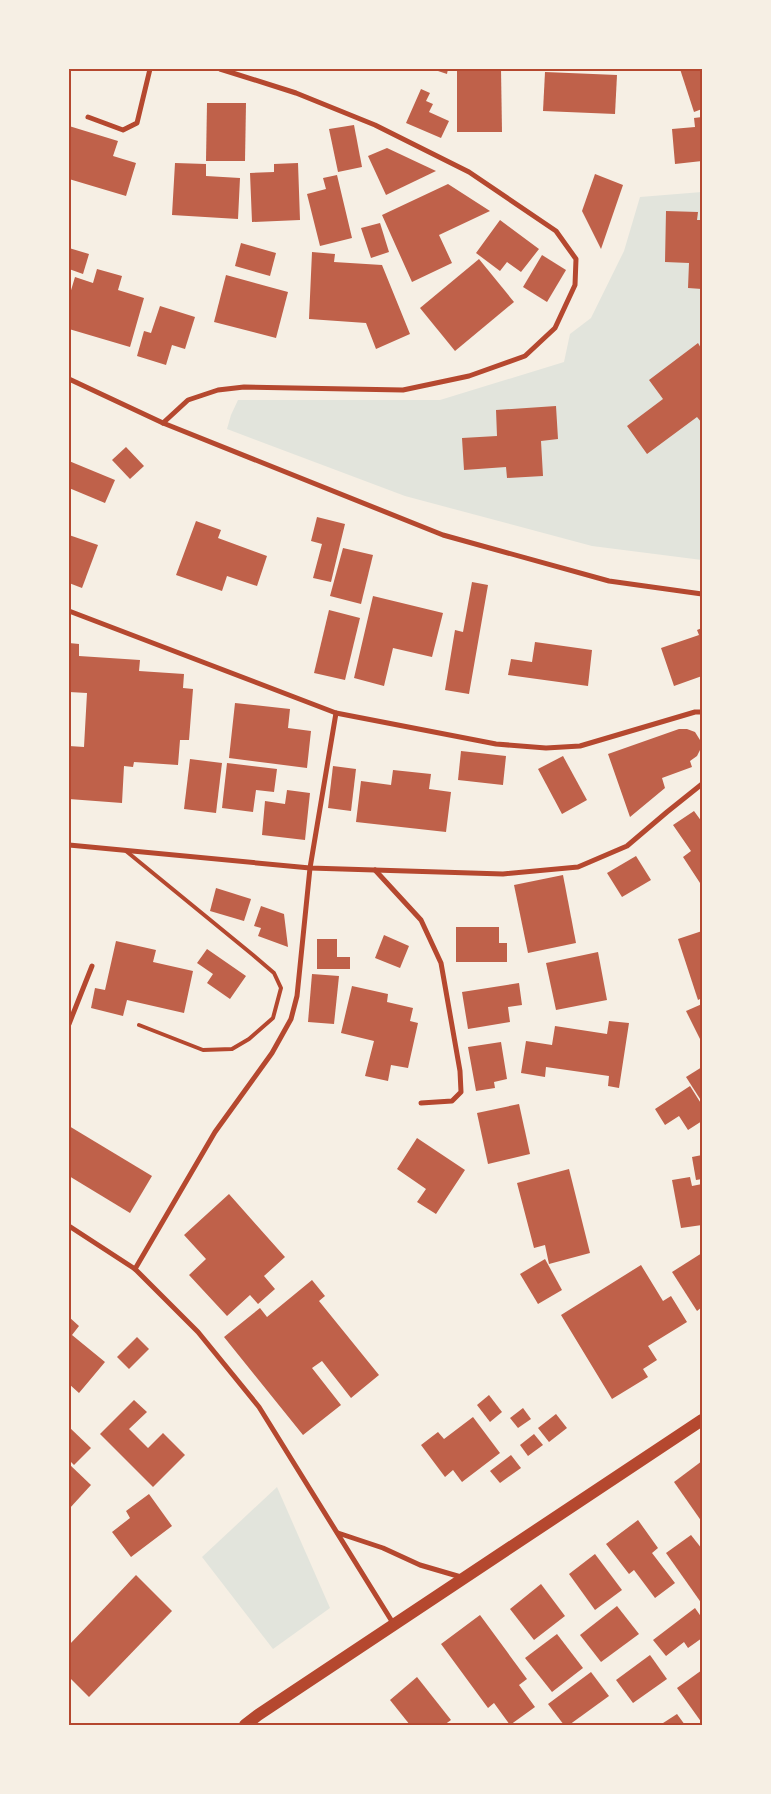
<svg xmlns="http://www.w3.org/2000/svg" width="771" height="1794" font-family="'Asap Condensed',sans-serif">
	<rect width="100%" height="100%" fill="#f6efe4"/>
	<g fill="#e2e4dc">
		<polygon points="702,192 702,560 592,546 405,496 227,429 231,415 238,400 440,400 564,362 570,334 591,318 624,251 640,197"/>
		<polygon points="277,1487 330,1608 273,1649 202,1557"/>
	</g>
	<g fill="#bf614a">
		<polygon points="432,69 448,69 447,74"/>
		<polygon points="457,69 501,69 502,132 457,132"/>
		<polygon points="680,69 702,69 702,109 694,112"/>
		<polygon points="545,72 617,75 615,114 543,111"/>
		<polygon points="421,89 430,93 426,101 433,104 429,112 449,121 441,138 406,123"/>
		<polygon points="207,103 246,103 245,161 206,161"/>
		<polygon points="702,117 702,161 675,164 672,129 695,127 694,118"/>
		<polygon points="354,125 362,167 338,172 329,129"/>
		<polygon points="69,126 118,141 113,156 136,163 126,196 69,179"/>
		<polygon points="387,148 436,171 386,195 368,156"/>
		<polygon points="175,163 206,164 206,176 240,178 238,219 172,215"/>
		<polygon points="298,163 300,220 252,222 250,173 274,172 274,164"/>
		<polygon points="595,174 623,185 601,249 582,211"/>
		<polygon points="337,175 352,238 320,246 307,194 326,189 323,178"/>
		<polygon points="448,184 490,211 439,235 452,263 412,282 382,215"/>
		<polygon points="666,211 698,212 697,220 702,220 702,289 688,288 689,263 665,262"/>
		<polygon points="500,220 539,249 521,272 507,262 500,271 476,253"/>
		<polygon points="380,223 389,252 371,258 361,228"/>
		<polygon points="241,243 276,253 270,276 235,266"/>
		<polygon points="69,248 89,254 83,274 69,269"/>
		<polygon points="312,252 335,254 334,262 382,265 410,334 376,349 366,323 309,319"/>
		<polygon points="542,255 566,270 547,302 523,287"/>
		<polygon points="479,259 514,302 455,351 420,308"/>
		<polygon points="97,269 122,276 118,290 144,298 130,347 69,329 69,297 75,277 93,283"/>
		<polygon points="226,275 288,292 276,338 214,322"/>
		<polygon points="160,306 195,317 185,349 172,345 166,365 137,356 144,331 151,333"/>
		<polygon points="698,343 702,350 702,423 697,417 647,454 627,426 663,399 649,380"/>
		<polygon points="556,406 558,439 541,441 543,476 507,478 506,467 464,470 462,438 497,436 496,410"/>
		<polygon points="126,447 144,466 130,479 112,460"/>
		<polygon points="69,461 115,480 105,503 69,488"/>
		<polygon points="317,517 345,524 331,582 313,578 322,544 311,541"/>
		<polygon points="196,521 221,530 218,538 267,556 257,586 227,576 222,591 176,575"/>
		<polygon points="69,535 98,545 82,588 69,583"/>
		<polygon points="343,548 373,555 361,604 330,596"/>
		<polygon points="472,582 488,585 469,694 445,690 455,630 463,632"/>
		<polygon points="373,596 443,613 432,657 393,648 384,686 354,678"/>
		<polygon points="329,610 360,618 345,680 314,673"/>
		<polygon points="702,628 702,676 674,686 661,648 699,635 697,630"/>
		<polygon points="535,642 592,650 588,686 508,675 511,659 532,662"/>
		<polygon points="69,643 79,644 79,656 140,660 139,671 184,674 183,688 193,689 189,740 180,740 178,765 134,762 133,767 124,766 122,803 69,799 69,746 84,747 87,693 69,692"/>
		<polygon points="235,703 290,709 288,728 311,731 307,768 229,758"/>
		<polygon points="679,729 687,729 695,732 700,740 701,748 697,756 690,761 692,767 662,778 665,788 630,817 608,754"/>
		<polygon points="461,751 506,756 503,785 458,780"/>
		<polygon points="563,756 587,800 562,814 538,769"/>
		<polygon points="190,759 222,763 216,813 184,809"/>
		<polygon points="227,763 277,769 274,792 256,790 253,812 222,808"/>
		<polygon points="333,766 356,769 351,811 328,808"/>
		<polygon points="393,770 431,774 429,789 451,792 446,832 356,822 361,781 391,785"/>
		<polygon points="287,790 310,793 305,840 262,835 265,801 285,804"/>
		<polygon points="694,811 702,822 702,881 700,883 683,857 691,851 673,825"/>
		<polygon points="636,856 651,880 622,897 607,873"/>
		<polygon points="563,875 576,943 528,953 514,885"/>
		<polygon points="216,888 251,899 244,921 210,911"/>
		<polygon points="261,906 284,914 288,947 258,936 261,928 254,926"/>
		<polygon points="456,927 499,927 499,943 507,943 507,962 456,962"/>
		<polygon points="702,931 702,998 698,1000 678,939"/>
		<polygon points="384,935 409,946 400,968 375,958"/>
		<polygon points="317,939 337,939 337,957 350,957 350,969 317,969"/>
		<polygon points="116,941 156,950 153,962 193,971 184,1013 127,1000 123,1016 91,1008 95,988 105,990"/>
		<polygon points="207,949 246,976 230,999 207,983 213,974 197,963"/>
		<polygon points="598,952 607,1000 556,1010 546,963"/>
		<polygon points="312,974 339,976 334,1024 308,1022"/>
		<polygon points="519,983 522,1005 508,1007 510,1022 468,1029 462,992"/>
		<polygon points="352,986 388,994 387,1002 413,1008 410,1021 418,1023 408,1068 391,1065 388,1081 365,1076 374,1041 341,1033"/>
		<polygon points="702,1004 702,1043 686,1011"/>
		<polygon points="609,1021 629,1023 619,1088 608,1086 609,1076 546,1067 545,1077 521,1073 526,1041 552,1045 555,1026 607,1034"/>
		<polygon points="501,1042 507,1079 494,1082 495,1088 476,1091 468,1047"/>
		<polygon points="702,1067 702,1102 686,1077"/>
		<polygon points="690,1086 702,1105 702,1121 688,1130 679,1116 665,1125 655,1109"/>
		<polygon points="519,1104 530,1154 488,1164 477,1113"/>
		<polygon points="69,1126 152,1176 130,1213 69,1176"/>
		<polygon points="417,1138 465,1170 436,1214 417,1202 426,1189 397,1169"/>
		<polygon points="702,1155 702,1179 696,1180 692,1157"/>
		<polygon points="569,1169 590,1253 549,1264 545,1245 534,1248 517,1183"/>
		<polygon points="690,1177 692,1186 702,1184 702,1225 681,1228 672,1180"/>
		<polygon points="229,1194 285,1257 264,1276 275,1289 258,1304 250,1295 227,1316 189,1275 206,1259 184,1235"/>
		<polygon points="702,1253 702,1307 697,1311 672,1272"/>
		<polygon points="545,1259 562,1290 538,1304 520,1274"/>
		<polygon points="641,1265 663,1301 671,1296 687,1322 648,1346 657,1360 643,1369 648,1377 612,1399 561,1315"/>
		<polygon points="312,1280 325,1296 319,1301 379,1375 351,1398 322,1361 312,1368 341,1405 303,1435 224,1337 260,1308 267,1317"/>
		<polygon points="69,1317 79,1326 72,1335 105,1362 79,1393 69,1384"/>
		<polygon points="137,1337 149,1349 129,1369 117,1357"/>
		<polygon points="489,1395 502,1412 490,1422 477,1405"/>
		<polygon points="134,1400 147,1412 129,1429 148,1448 163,1433 185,1455 153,1487 100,1434"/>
		<polygon points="523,1408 531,1419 518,1428 510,1418"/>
		<polygon points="556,1414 567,1428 549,1442 538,1428"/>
		<polygon points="473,1417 500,1453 462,1482 453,1470 445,1477 421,1445 438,1432 444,1439"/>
		<polygon points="69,1427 91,1448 74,1465 69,1460"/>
		<polygon points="534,1434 543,1445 528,1456 520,1445"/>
		<polygon points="511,1455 521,1468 500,1483 490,1471"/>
		<polygon points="702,1461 702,1522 674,1482"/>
		<polygon points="69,1464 91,1485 69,1509"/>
		<polygon points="149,1494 172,1526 131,1557 112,1532 130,1518 126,1511"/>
		<polygon points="638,1520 658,1548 652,1553 675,1583 655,1598 634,1570 629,1574 606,1544"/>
		<polygon points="691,1535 702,1549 702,1604 666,1553"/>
		<polygon points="595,1554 622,1590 595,1610 569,1574"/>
		<polygon points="136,1575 172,1611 89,1697 69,1677 69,1645"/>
		<polygon points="541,1584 565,1616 534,1640 510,1609"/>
		<polygon points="617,1606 639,1634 601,1662 580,1635"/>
		<polygon points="695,1608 702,1618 702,1638 688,1648 684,1642 666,1656 653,1640"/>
		<polygon points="480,1615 527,1679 519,1685 535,1707 510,1725 494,1703 488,1708 441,1644"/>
		<polygon points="557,1634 583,1668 552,1692 525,1658"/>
		<polygon points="650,1655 667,1679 633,1703 616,1680"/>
		<polygon points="702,1670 702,1723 677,1688"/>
		<polygon points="591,1672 609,1696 569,1725 564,1725 548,1704"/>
		<polygon points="417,1677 451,1720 444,1725 410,1725 390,1700"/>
		<polygon points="677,1714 685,1725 660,1725"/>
	</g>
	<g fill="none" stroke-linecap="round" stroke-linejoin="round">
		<polyline stroke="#b5482f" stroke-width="4" points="126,851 253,955 274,973 281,988 273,1018 249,1039 232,1049 203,1050 139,1025"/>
		<g stroke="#b5482f" stroke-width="5">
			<polyline points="88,117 123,130 137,123 150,69"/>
			<polyline points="69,379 163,423 443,535 609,581 702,594"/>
			<polyline points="163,423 188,400 218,390 244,387 403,390 469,376 525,356 555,328 575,285 576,259 556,231 469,172 375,125 296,93 220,69"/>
			<polyline points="69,611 336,713 496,744 546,748 580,746 695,712 702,712"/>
			<polyline points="69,845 310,868 503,874 578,867 627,846 667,812 702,784"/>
			<polyline points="375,870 421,920 441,963 460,1071 461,1092 452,1101 421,1103"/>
			<polyline points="69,1024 92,966"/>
			<polyline points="69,1226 135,1269 198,1332 259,1407 393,1623"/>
			<polyline points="135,1269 215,1132 272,1053 291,1019 297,996 310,868 336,713"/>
			<polyline points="338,1533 383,1548 420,1565 461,1577"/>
		</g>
		<polyline stroke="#b5482f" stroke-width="12" points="245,1725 258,1715 702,1420"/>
	</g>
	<rect width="771" height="1794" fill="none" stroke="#f6efe4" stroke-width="140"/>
	<rect x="70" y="70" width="631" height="1654" fill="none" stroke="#b5482f" stroke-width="2"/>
</svg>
